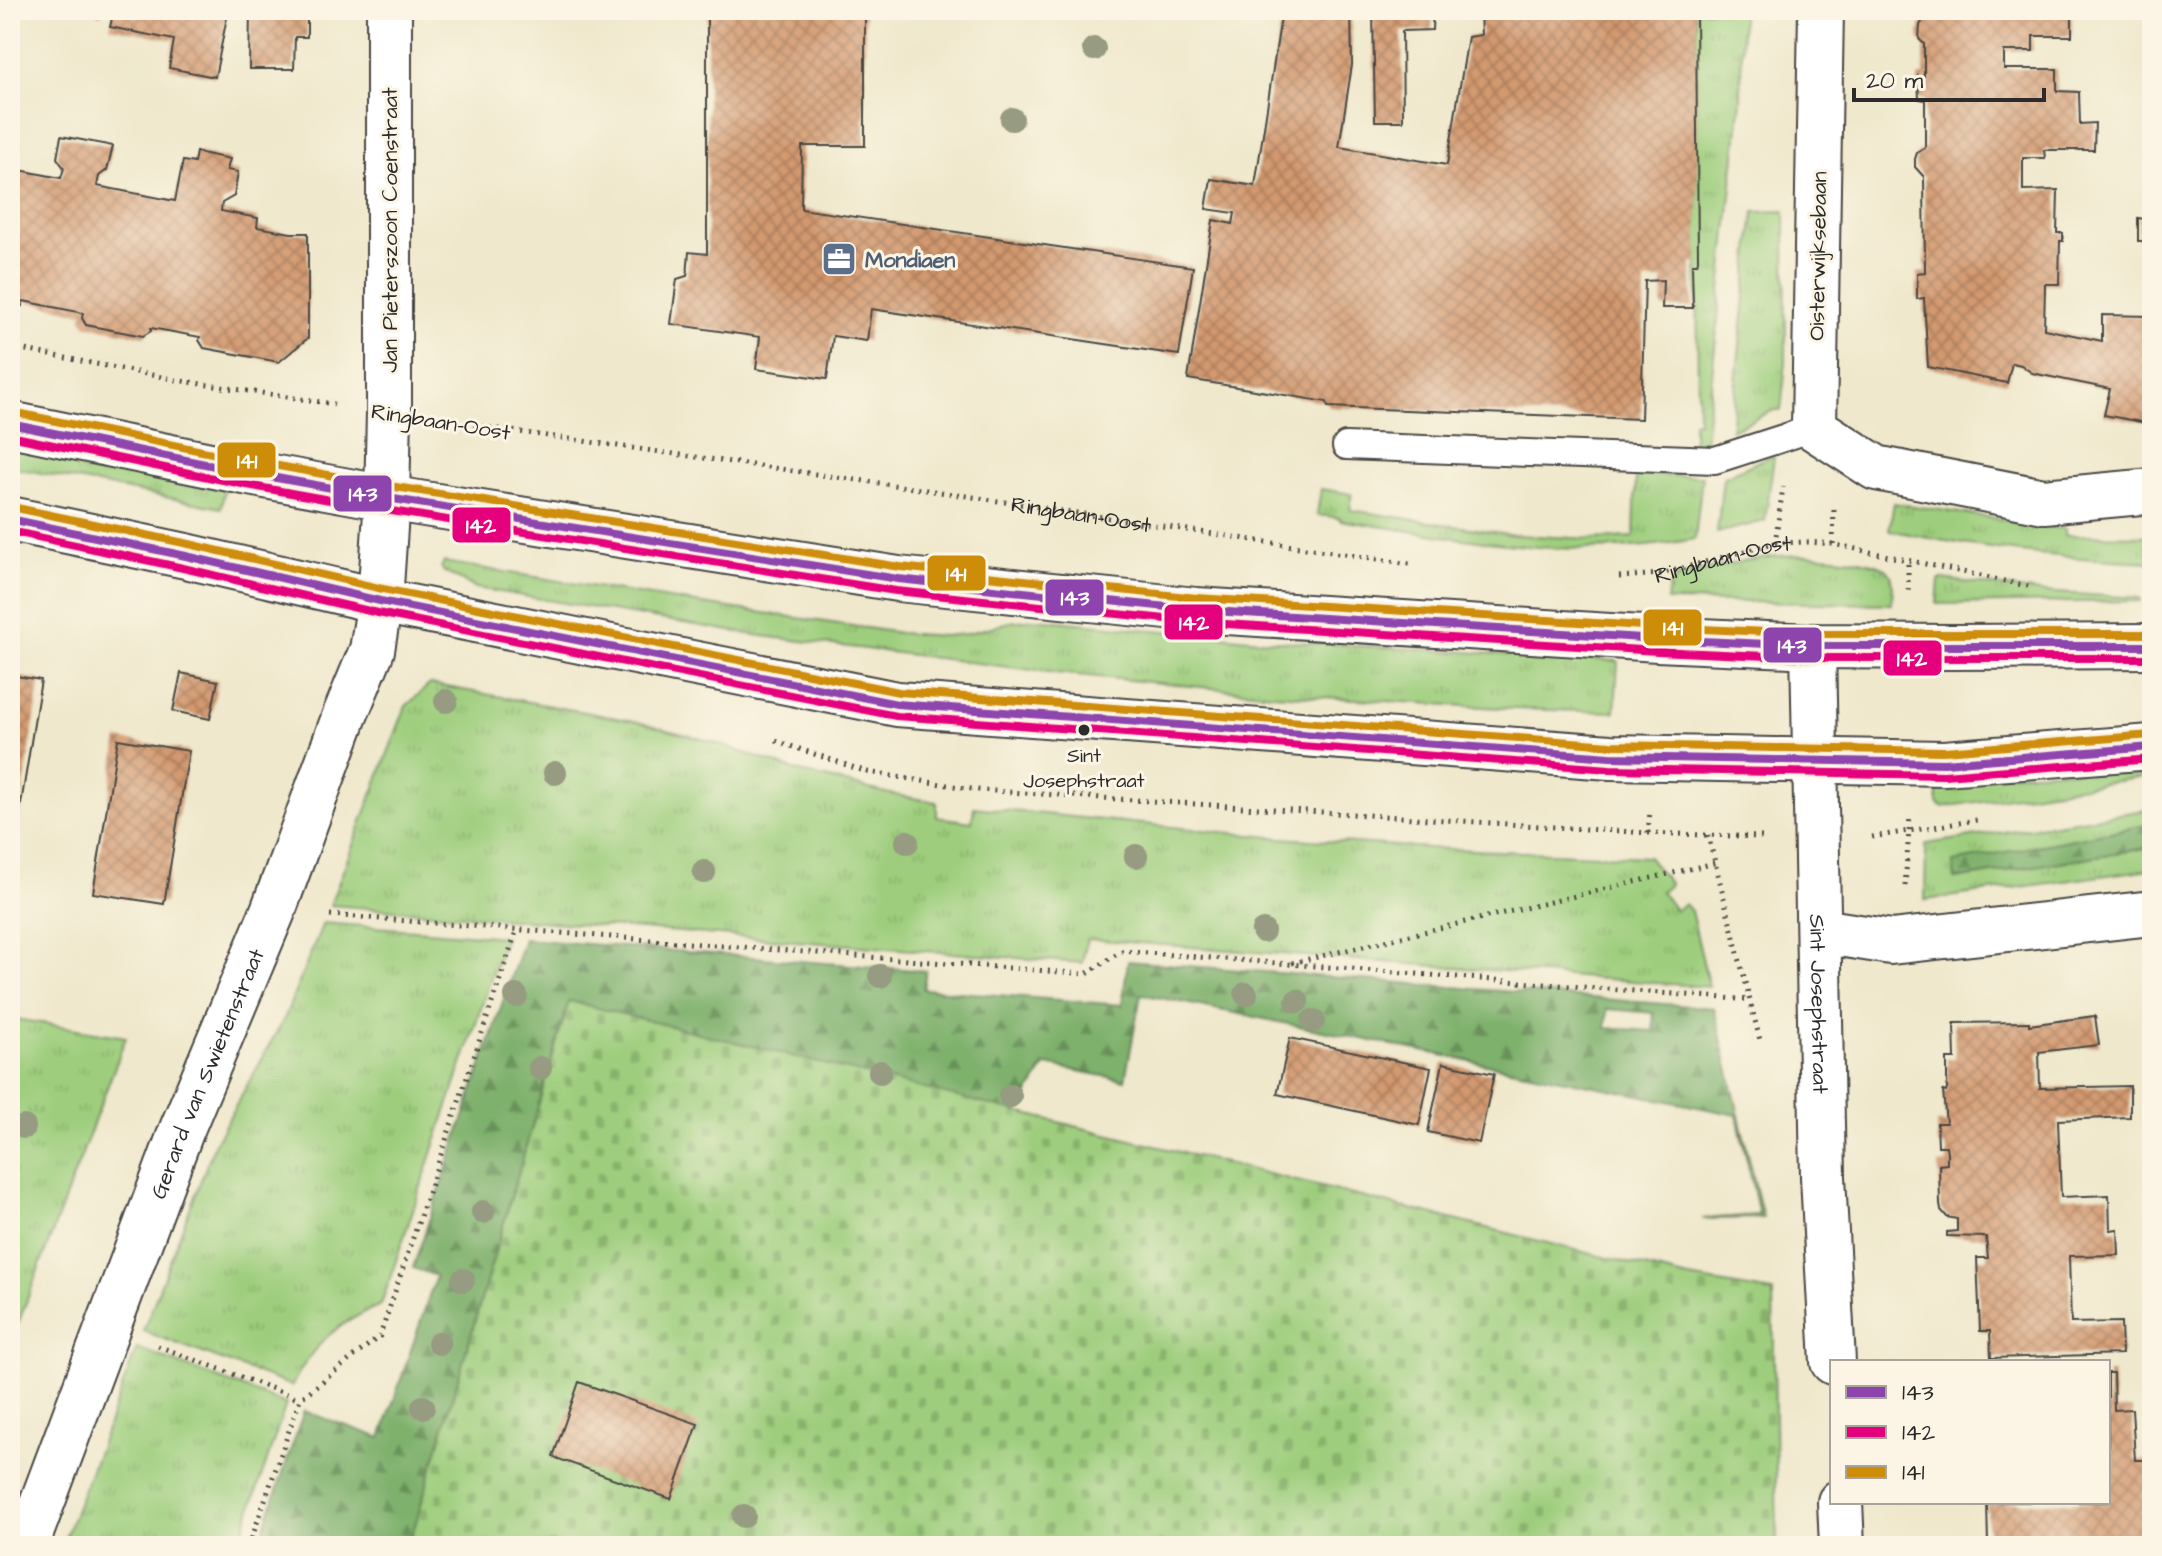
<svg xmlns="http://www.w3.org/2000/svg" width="2162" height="1556" font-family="'Architects Daughter',sans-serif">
	<defs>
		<pattern id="grass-tufts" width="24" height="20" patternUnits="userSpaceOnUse" patternTransform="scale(2)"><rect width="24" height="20" fill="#9ece7d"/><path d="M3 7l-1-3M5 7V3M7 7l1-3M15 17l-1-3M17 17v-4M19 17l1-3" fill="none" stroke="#88b16c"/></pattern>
		<pattern id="forest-firs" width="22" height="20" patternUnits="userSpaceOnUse" patternTransform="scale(2)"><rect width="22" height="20" fill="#7eb16c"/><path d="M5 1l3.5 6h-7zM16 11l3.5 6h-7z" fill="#679059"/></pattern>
		<pattern id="cemetery-stones" width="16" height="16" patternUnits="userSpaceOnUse" patternTransform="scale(2)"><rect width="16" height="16" fill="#9ece7d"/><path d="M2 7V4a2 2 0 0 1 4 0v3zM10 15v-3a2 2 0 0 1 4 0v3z" fill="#88b16c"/></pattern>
		<pattern id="building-cross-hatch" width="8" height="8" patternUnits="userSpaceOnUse" patternTransform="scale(2)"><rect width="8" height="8" fill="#d3996f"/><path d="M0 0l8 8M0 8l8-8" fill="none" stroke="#ab7d5b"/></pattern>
	</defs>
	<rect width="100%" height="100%" fill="#fcf5e5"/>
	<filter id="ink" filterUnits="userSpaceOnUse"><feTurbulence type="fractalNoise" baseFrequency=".0125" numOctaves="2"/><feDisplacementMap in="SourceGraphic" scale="16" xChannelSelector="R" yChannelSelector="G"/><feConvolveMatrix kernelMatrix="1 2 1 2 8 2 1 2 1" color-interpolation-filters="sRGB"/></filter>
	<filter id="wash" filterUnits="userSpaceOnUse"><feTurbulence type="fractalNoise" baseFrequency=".006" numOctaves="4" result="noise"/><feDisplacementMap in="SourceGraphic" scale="32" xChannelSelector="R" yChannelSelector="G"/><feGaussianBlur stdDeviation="1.8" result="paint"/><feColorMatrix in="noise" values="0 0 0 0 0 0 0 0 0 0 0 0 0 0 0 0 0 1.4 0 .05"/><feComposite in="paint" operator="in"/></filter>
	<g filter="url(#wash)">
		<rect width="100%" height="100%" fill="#efe8cc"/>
		<g fill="url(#grass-tufts)" stroke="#647c54" stroke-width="2">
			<polygon points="1696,10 1742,10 1741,99 1705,442 1693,444 1693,421 1698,421"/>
			<polygon points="1785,211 1786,362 1781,410 1774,410 1731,430 1754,212"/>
			<polygon points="10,445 225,487 221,508 10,467"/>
			<polygon points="1769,456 1774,457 1765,521 1717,533 1723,478"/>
			<path d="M1636,475L1702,476L1695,539C1573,563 1460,538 1340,520V518L1317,515L1321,489L1352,494L1350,510L1515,535L1592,539L1634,537Z"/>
			<path d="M1894,503L2065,529V535L2152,536V562C2063,559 1976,549 1889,530Z"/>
			<path d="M1806,555C1824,556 1878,558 1889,572C1895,580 1892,594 1892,604L1667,601L1669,587L1678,577L1745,561L1775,556Z"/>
			<polygon points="444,562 669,599 900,633 944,636 965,634 1009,622 1035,619 1261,640 1618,661 1615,712 1516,709 1274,694 1056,673 754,635 476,588 444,572 441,567"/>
			<polygon points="1942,579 2040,592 2140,598 2140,601 1937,604 1939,580"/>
			<polygon points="430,684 634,721 713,742 797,771 890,794 937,802 937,817 972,822 974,807 1281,838 1429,848 1648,857 1670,884 1661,891 1675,910 1685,904 1691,911 1709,987 1087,939 1082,963 330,905 406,706"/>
			<polygon points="2152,766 2152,776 1942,807 1937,803 1937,777"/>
			<polygon points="2152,809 2152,824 1953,863 1955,879 2152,847 2152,869 1925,900 1926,844"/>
			<path d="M323,923L505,937L381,1305C337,1323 313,1343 292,1386L143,1331L215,1143L285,1017Z"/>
			<polygon points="10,1018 126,1037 10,1345"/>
			<polygon points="137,1348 286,1404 238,1546 62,1546"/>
		</g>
		<g fill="url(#forest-firs)" stroke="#546e4c" stroke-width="2" fill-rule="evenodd">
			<polygon points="2152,824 2152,847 1955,879 1953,862"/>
			<path d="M524,939L926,971L923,989L1122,1005L1128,961L1714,1008L1763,1218L1702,1219L1759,1215L1737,1115L1141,994L1125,1080L1046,1065L1016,1113L569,1001L409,1546H258L304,1411L381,1438L436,1276L413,1268ZM1607,1009L1654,1013L1653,1031L1606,1028Z"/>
		</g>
		<polygon fill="url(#cemetery-stones)" stroke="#647c54" stroke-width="2" points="569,1001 1689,1278 1773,1292 1777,1546 409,1546"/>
		<g id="blocks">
			<g fill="url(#building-cross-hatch)">
				<polygon points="82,10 102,10 101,15"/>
				<polygon points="114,10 217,10 228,12 215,77 169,68 174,40 110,27"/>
				<polygon points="250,10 307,10 307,37 295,37 294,69 249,69"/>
				<polygon points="707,10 865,10 865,146 802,146 801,209 1193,267 1179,355 871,309 867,341 833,336 827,379 756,369 760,337 671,324 677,279 687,276 689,252 707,254"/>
				<polygon points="1282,10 1351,10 1352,65 1339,147 1447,165 1468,37 1481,35 1480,10 1696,10 1698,260 1697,264 1692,264 1693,308 1662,308 1663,280 1645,281 1641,419 1328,407 1327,402 1188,379 1213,220 1233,224 1235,213 1206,209 1211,179 1255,186"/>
				<polygon points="1373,10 1433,10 1432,30 1402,31 1403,121 1375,121"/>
				<polygon points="1924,10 2072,10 2072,36 2033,36 2033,51 2004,51 2004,69 2057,69 2057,91 2079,92 2080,124 2095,123 2094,150 2044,150 2045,158 2023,158 2023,191 2058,190 2057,233 2063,233 2063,241 2060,241 2059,284 2045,284 2044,329 2102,341 2102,315 2152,316 2152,394 2146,423 2104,415 2110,389 2032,373 2021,365 2012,363 2007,383 1928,367 1924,298 1917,299 1917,273 1925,272 1924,177 1915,167 1915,159 1917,153 1925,148 1925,100 1919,99 1918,76 1924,76 1924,44 1919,39 1920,25 1924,19"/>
				<polygon points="61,136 113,146 107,170 99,176 97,186 175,201 183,161 194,163 196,152 230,159 227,170 238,172 234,196 222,203 221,211 258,218 257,227 291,233 308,233 308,338 279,362 204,348 199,340 200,337 151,328 151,331 143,336 86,325 82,318 83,313 23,301 22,306 15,311 10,310 10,139 21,141 14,169 61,178 64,168 57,158"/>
				<polygon points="2144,192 2152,192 2152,241 2138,241 2138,218 2144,219"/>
				<polygon points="181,673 218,681 210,719 173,711"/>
				<polygon points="10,675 41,680 12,860 10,860"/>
				<polygon points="118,739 189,751 164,904 93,893"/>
				<polygon points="2095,1016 2099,1045 2039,1052 2040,1088 2130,1086 2130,1117 2058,1120 2061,1197 2109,1195 2110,1230 2118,1229 2119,1255 2069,1256 2071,1323 2121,1322 2122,1354 1991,1358 1990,1331 1980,1331 1977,1258 1988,1258 1986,1237 1947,1236 1947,1232 1957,1231 1957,1219 1947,1217 1941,1210 1940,1205 1939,1165 1947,1164 1947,1153 1946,1146 1938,1146 1937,1123 1946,1123 1943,1091 1946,1092 1947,1089 1947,1059 1955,1059 1954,1023 2029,1022 2029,1025"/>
				<polygon points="1290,1038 1431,1068 1419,1125 1277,1094"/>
				<polygon points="1443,1063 1494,1074 1479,1143 1428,1132"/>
				<polygon points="2108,1373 2113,1373 2114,1410 2132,1409 2135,1460 2152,1460 2152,1544 2134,1545 2134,1539 2084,1540 2085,1546 2055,1546 2055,1542 2050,1541 2043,1542 2039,1546 2023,1546 2020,1543 2012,1543 2010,1546 1990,1546 1988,1544 1987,1502 2108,1502"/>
				<polygon points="579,1382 698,1424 671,1499 553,1457"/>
			</g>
		</g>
	</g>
	<g filter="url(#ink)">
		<use href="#blocks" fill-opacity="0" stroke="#484743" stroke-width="2"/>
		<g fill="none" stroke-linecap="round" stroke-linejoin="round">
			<g stroke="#484743" stroke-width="30">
				<polyline id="lane" points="1346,446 1715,460 1814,428"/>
			</g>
			<g stroke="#484743" stroke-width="48">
				<g id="street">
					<polyline points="1821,10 1814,428 1876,468 2044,501 2152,491"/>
					<path id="s3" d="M1813,646L1823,1177L1833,1362"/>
					<polyline points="1820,931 1891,942 2152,913"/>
					<polyline points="1840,1502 1842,1546"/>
					<path id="s4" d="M26,1546L182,1129L273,911L345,715L372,650L380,601L387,498L389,413V10"/>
				</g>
			</g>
			<g stroke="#484743" stroke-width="48">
				<g id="secondary">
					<polyline points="10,424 249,473 387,498 898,579 1196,610 1658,639 1813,646 1951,647 2152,646"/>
					<polyline points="10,519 186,556 380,601 897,704 1610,757 1944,763 2152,747"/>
				</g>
			</g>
			<g stroke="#484743" stroke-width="5" stroke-dasharray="2 6" stroke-linecap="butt">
				<polyline points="10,347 182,381 334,404"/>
				<path id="s1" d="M442,421L907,487L1410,564"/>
				<polyline points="1775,543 1783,487"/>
				<polyline points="1833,544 1834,509"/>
				<path id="s2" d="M1619,577L1661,574L1775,543L1807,542L1833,544L2032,587"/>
				<polyline points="1908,590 1908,561"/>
				<polyline points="776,741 867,772 978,790 1648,833 1762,837"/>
				<polyline points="1648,833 1650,811"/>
				<polyline points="1708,835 1761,1044"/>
				<polyline points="1872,837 1977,820"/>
				<polyline points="1905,886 1910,816"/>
				<polyline points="330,915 1086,974 1122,951 1750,1000"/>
				<polyline points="1292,963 1715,863"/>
				<polyline points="158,1346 300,1399"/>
				<polyline points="249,1546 300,1399 380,1336 517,929"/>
			</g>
			<use href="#lane" stroke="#fff" stroke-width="26"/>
			<use href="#street" stroke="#fff" stroke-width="44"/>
			<use href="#secondary" stroke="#fff" stroke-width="44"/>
			<g stroke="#fcf5e5" stroke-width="14">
				<g id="bus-1">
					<polyline points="10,424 249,473 387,498 898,579 1196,610 1658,639 1813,646 2152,646"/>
					<polyline points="10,519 186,556 380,601 897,704 1610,757 1944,763 2152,747"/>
				</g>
			</g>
			<g stroke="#fcf5e5" stroke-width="14">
				<g id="bus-2">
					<polyline points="10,436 247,485 385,510 896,591 1195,622 1657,651 1812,658 2152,658"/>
					<polyline points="10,531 183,568 378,613 896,716 1610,769 1944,775 2152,759"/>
				</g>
			</g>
			<g stroke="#fcf5e5" stroke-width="14">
				<g id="bus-3">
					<polyline points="12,412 251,461 389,486 900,567 1197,598 1659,627 1813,634 2152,634"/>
					<polyline points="12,507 189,544 383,589 899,692 1611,745 1944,751 2151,735"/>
				</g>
			</g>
			<use href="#bus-1" stroke="#8e44ad" stroke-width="8"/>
			<use href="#bus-2" stroke="#e5007d" stroke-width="8"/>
			<use href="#bus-3" stroke="#ce8d09" stroke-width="8"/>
		</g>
		<g fill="#969b81">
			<circle cx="1094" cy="49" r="12"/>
			<circle cx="1012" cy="119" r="12"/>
			<circle cx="446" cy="701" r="12"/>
			<circle cx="555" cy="773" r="12"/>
			<circle cx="907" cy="842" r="12"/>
			<circle cx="1136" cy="856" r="12"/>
			<circle cx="704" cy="872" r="12"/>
			<circle cx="1263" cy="931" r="12"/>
			<circle cx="880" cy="976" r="12"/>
			<circle cx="1246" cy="994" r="12"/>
			<circle cx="516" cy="996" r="12"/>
			<circle cx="1297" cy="1001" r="12"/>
			<circle cx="1313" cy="1021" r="12"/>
			<circle cx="540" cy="1068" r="12"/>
			<circle cx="880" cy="1072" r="12"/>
			<circle cx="1010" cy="1096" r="12"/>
			<circle cx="24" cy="1127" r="12"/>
			<circle cx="483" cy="1212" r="12"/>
			<circle cx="463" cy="1280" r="12"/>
			<circle cx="439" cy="1343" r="12"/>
			<circle cx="423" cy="1407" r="12"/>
			<circle cx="744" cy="1516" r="12"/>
		</g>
	</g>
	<defs>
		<g id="office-square" transform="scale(1.8)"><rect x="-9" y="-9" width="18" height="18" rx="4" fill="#5c6f8a" stroke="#fcf5e5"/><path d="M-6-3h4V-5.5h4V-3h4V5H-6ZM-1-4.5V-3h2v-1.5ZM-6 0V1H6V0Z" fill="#fff"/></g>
	</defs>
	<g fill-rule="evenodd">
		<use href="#office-square" x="839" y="259"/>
	</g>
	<circle fill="#2b2b2b" stroke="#fcf5e5" stroke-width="3" cx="1084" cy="730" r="7"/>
	<g text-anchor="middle" stroke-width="6" stroke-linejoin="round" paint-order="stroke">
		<g font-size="20" fill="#2b2b2b" stroke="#fcf5e5">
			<text x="1084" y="762">Sint<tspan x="1084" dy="25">Josephstraat</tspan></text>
		</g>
		<g font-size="22" fill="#2b2b2b" stroke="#fcf5e5">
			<text transform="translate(389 230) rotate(-90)" y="8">Jan Pieterszoon Coenstraat</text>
			<text transform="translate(1817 256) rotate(-89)" y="8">Oisterwijksebaan</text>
			<text transform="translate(441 421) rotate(9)" y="8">Ringbaan-Oost</text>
			<text dy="8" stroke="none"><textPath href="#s1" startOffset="646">Ringbaan-Oost</textPath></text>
			<text dy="8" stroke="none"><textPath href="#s2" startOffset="106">Ringbaan-Oost</textPath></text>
			<text dy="8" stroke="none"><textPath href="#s3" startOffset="358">Sint Josephstraat</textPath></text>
			<text dy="8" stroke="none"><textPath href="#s4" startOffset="506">Gerard van Swietenstraat</textPath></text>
		</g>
		<g font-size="22" font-weight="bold" fill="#4e5e75" stroke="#fcf5e5" text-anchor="start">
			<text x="865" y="267">Mondiaen</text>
		</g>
	</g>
	<g stroke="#fcf5e5" stroke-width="3">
		<rect x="216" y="441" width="61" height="38" rx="8" fill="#ce8d09"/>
		<rect x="332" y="474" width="61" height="39" rx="8" fill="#8e44ad"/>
		<rect x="451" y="506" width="61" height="38" rx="8" fill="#e5007d"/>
		<rect x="926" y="554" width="61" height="38" rx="8" fill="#ce8d09"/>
		<rect x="1044" y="578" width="61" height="39" rx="8" fill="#8e44ad"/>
		<rect x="1163" y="603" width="61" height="38" rx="8" fill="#e5007d"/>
		<rect x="1642" y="608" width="61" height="39" rx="8" fill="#ce8d09"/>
		<rect x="1762" y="626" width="61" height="38" rx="8" fill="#8e44ad"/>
		<rect x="1882" y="639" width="61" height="38" rx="8" fill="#e5007d"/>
	</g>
	<g font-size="22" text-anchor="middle" font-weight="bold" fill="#fff">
		<text x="247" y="468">141</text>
		<text x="363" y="501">143</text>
		<text x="481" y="533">142</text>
		<text x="956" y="581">141</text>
		<text x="1075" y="605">143</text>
		<text x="1194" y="630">142</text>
		<text x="1673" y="635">141</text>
		<text x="1792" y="653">143</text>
		<text x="1912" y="666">142</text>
	</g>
	<rect width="2162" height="1556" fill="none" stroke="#fcf5e5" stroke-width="40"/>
	<rect x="1830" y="1360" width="280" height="144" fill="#fcf5e5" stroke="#a8a49b" stroke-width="2"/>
	<rect x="1846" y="1386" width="40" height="12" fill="#8e44ad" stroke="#a8a49b" stroke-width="2"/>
	<text x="1902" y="1400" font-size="24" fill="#2b2b2b">143</text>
	<rect x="1846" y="1426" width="40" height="12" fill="#e5007d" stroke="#a8a49b" stroke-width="2"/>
	<text x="1902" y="1440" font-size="24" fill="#2b2b2b">142</text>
	<rect x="1846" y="1466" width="40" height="12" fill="#ce8d09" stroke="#a8a49b" stroke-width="2"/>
	<text x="1902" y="1480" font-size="24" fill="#2b2b2b">141</text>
	<path d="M1854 88v12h190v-12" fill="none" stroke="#2b2b2b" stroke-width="4"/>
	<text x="1866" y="88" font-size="24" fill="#2b2b2b" stroke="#fcf5e5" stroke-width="6" paint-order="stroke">20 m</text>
</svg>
